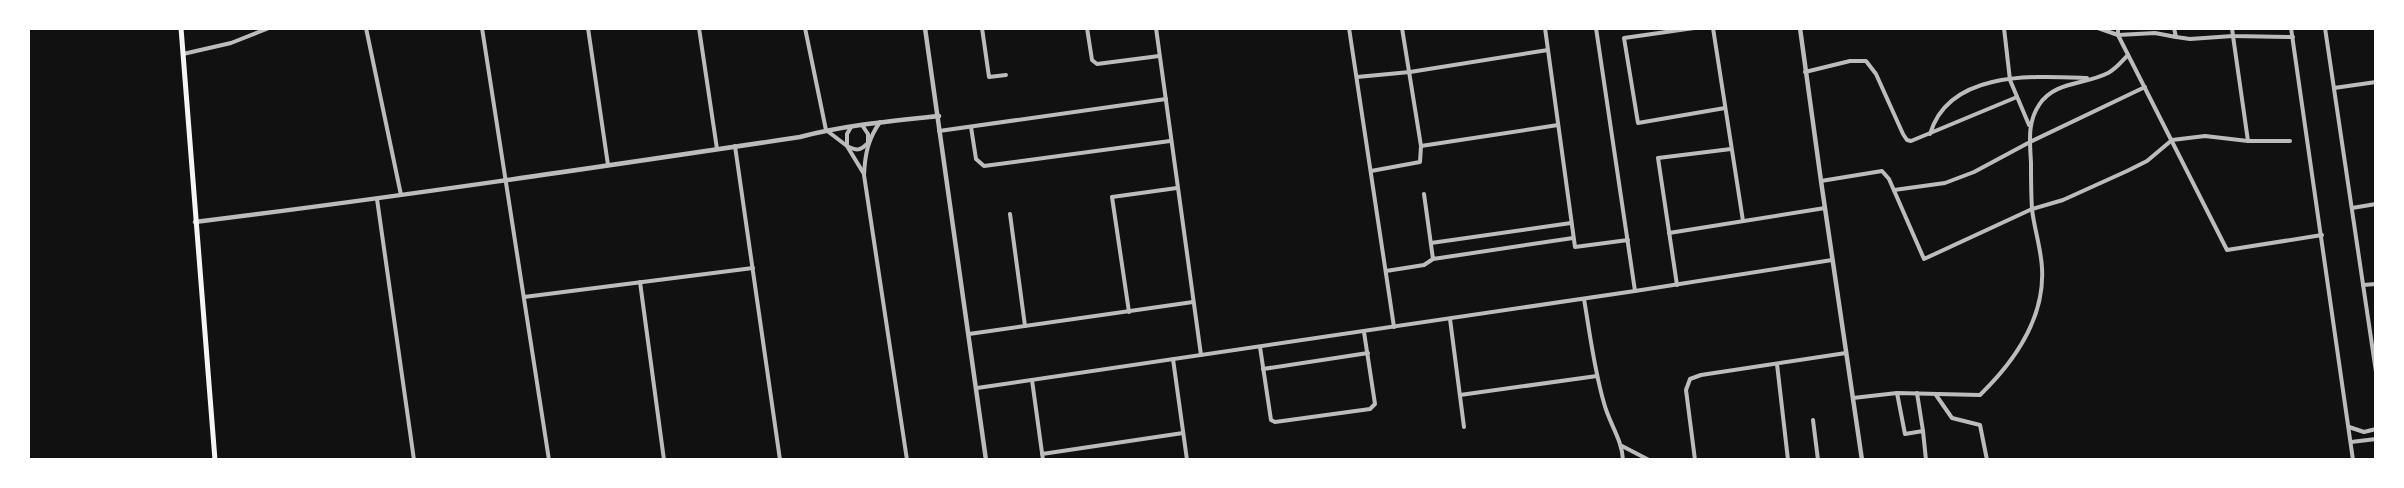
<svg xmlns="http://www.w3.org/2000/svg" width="2404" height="488" font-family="'Roboto Condensed',sans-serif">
	<rect width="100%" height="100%" fill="#111"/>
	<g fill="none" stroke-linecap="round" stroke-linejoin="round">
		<g stroke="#bcbcbc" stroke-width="4">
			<polyline points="366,28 401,195"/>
			<polyline points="482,28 549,460"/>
			<polyline points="588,28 608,165"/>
			<polyline points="699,28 717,149"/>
			<polyline points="805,28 826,130 847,146 864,174"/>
			<polyline points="982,28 989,77 1006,75"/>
			<polyline points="1087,28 1092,60 1097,64 1159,56"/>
			<polyline points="1156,28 1201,355"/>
			<polyline points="1349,28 1394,327"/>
			<polyline points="1545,28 1575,247 1628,240"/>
			<polyline points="1596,28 1635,291"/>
			<polyline points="1694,28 1624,38 1638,123 1725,108"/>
			<polyline points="1713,28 1743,221"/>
			<polyline points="2004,28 2010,80 2029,125"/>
			<polyline points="2098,28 2118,35 2227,250 2322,235"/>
			<polyline points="2118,28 2118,35 2155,33 2176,37 2174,28"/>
			<polyline points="2232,28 2233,36 2293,37"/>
			<polyline points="2291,28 2353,460"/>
			<polyline points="2325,28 2376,372"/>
			<polyline points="2176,37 2190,39 2233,36 2248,141"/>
			<polyline points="183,54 231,43 269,28"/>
			<polyline points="1805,72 1850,61 1866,61 1876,74 1903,134 1907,140 1911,141 2017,97"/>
			<polyline points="1357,77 1410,72 1548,50"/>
			<polyline points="2334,88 2376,82"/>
			<path d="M880,122C868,139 865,154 864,175L907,460"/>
			<path d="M851,127L847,134V146C857,151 860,151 868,143V134L862,125"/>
			<polyline points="971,127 976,159 984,166 1170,141"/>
			<polyline points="939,131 1166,99"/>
			<path d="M1930,134C1949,70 2034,76 2087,78"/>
			<polyline points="735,146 780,460"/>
			<polyline points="1421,146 1558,125"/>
			<polyline points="1371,171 1420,162 1421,146 1402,28"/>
			<polyline points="1821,181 1882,171 1889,179 1924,259 2032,209 2063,200 2127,171 2147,161 2172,140 2205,136 2248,141 2290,141"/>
			<polyline points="1894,190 1945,183 1974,172 2030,142 2145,87"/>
			<polyline points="1424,194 1433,259 1573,238"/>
			<polyline points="377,199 414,460"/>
			<polyline points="2352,208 2376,204"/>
			<polyline points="1010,214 1025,326"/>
			<polyline points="1669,233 1825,208"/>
			<polyline points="1431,243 1571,223"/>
			<polyline points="1386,271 1424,265 1433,259"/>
			<polyline points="640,282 664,460"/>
			<polyline points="1677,285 1658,158 1731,149"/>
			<polyline points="2363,285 2376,284"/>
			<polyline points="524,297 753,268"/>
			<path d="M1584,299C1590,334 1594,369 1604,403C1609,423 1622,439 1623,460"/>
			<polyline points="1129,312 1112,197 1177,188"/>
			<polyline points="1450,319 1464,427"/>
			<polyline points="969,334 1193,302"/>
			<polyline points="1260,347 1271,420 1275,422 1370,409 1375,404 1364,332"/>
			<polyline points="1173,359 1187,460"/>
			<polyline points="1777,364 1788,460"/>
			<polyline points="1263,369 1368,353"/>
			<polyline points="1032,380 1043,460"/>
			<polyline points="977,388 1635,291 1832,260"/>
			<polyline points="1897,393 1905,434 1923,431 1926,460"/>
			<polyline points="1917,393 1923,431"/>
			<polyline points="1460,395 1597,376"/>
			<polyline points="1936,395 1952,418 1980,425 1987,460"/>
			<path d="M1853,398L1897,393L1980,395C2014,362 2045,318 2042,268C2041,248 2034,228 2032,209C2031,194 2031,178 2031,163C2030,143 2027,123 2039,105C2054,81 2085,85 2108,73C2116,69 2122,61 2128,55"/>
			<polyline points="1813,420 1818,460"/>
			<polyline points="2349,427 2364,432 2376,429"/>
			<polyline points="2351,442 2376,439"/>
			<polyline points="1622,446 1649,460"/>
			<polyline points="1042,454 1183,433"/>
			<polyline points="1695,460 1686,390 1690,379 1701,375 1846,353"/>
		</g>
		<g stroke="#bcbcbc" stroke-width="4.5">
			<polyline points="925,28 986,460"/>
			<polyline points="1800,28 1821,181 1862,460"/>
			<path d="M195,222C397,197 599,167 800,137C846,125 892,121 939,116"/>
		</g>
		<polyline stroke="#f5f5f5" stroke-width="5" points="181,28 215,460"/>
	</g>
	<rect width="2404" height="488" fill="none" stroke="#ffffff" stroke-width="60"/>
</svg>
